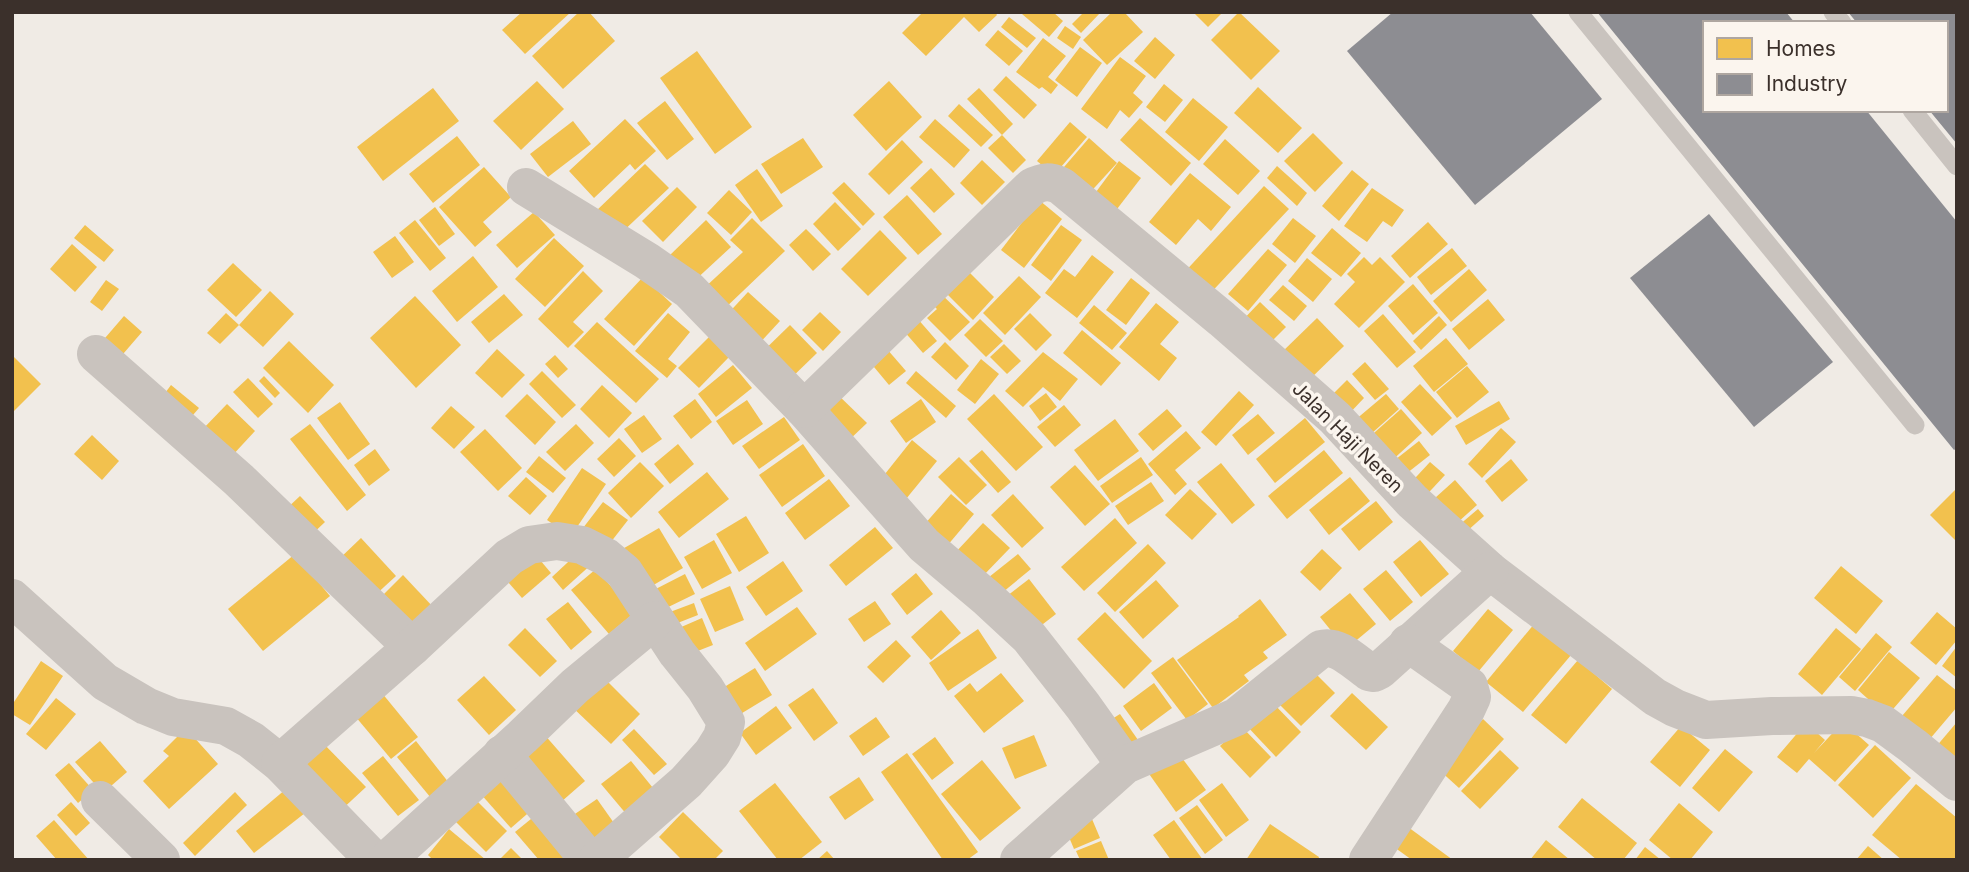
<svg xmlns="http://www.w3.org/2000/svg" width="1969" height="872" font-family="Inter,sans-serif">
	<rect width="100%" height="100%" fill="#f0ebe5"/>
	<g fill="#f2c14e">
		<polygon points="522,12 571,12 525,54 502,30"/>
		<polygon points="579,12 589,12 615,41 563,89 532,56"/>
		<polygon points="923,12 995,12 997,15 979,32 964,17 926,56 902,33"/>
		<polygon points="1023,12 1053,12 1063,21 1049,37 1022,14"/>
		<polygon points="1084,12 1101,12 1081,33 1072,24"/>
		<polygon points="1112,12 1124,12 1143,32 1107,65 1083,40"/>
		<polygon points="1193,12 1223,12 1208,27"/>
		<polygon points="1239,12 1280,51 1251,80 1211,40"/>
		<polygon points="1009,17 1036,38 1027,48 1001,27"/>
		<polygon points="1065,26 1081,37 1073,49 1057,38"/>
		<polygon points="998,30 1023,51 1009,66 985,45"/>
		<polygon points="1155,37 1175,55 1155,79 1134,61"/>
		<polygon points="1043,38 1066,56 1048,77 1058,85 1051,94 1042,87 1039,89 1016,72"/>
		<polygon points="1080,47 1102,63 1077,97 1055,80"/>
		<polygon points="697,51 752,127 715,154 660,78"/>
		<polygon points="1120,57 1146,76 1133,93 1143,102 1129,118 1120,110 1107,129 1081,109"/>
		<polygon points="1006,76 1037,105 1024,119 993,90"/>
		<polygon points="537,81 564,109 521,150 493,121"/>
		<polygon points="889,81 922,117 886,151 853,115"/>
		<polygon points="1164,84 1183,100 1165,122 1146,107"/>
		<polygon points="1258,87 1302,128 1278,153 1234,113"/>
		<polygon points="433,88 459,121 383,181 357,147"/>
		<polygon points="979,88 1013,124 1002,135 967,99"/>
		<polygon points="1193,98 1228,127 1199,161 1165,132"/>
		<polygon points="665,101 694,139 667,160 637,123"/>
		<polygon points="959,104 993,135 981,147 948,116"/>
		<polygon points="1140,118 1191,163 1171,186 1120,140"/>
		<polygon points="625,119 656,151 635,170 630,164 594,198 569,171"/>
		<polygon points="935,119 970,150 954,168 919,137"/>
		<polygon points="573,121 591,144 548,177 530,154"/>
		<polygon points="1070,122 1087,137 1054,175 1037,161"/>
		<polygon points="1313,133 1343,163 1315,192 1284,161"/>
		<polygon points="1002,135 1026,160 1013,173 988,148"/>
		<polygon points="457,136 480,165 433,203 409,174"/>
		<polygon points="803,138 823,167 781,194 761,164"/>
		<polygon points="1089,138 1117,163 1085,198 1058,174"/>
		<polygon points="1225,139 1260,171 1238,195 1203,164"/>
		<polygon points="902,140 923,162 889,195 868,174"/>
		<polygon points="982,160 1005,182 982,205 960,183"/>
		<polygon points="1119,161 1141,178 1117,209 1096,192"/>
		<polygon points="645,164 669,188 618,236 595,212"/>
		<polygon points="1277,166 1307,193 1297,206 1267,178"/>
		<polygon points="484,167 511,197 483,222 492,232 475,247 439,207"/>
		<polygon points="931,168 955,194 934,213 910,188"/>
		<polygon points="757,169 783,206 761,222 735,185"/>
		<polygon points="1352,170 1369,184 1339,221 1322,206"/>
		<polygon points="1190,173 1231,207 1211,231 1198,219 1176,245 1149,222"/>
		<polygon points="844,182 875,214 863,226 832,193"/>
		<polygon points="1264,186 1289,209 1205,299 1181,276"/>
		<polygon points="677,187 697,207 663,242 642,221"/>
		<polygon points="1372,188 1404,210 1392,227 1383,221 1367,242 1344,226"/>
		<polygon points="729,190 752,212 731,235 707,213"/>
		<polygon points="907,195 942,234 918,255 883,217"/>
		<polygon points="1039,200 1062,219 1024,268 1001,250"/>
		<polygon points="835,202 861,229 838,251 813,224"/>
		<polygon points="435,207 455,234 439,246 419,220"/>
		<polygon points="534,212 555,235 517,268 496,245"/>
		<polygon points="752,218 785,251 722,311 702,290 743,252 730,240"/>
		<polygon points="1293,218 1316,236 1295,263 1272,244"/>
		<polygon points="415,220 446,258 430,271 399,233"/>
		<polygon points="706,220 731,247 692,283 668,257"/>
		<polygon points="1428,222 1448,244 1410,278 1391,256"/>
		<polygon points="85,225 114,250 104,262 74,238"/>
		<polygon points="1061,225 1082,240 1051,281 1031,265"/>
		<polygon points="1332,228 1361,253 1341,277 1311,253"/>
		<polygon points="806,229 831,254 813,271 789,245"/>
		<polygon points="880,230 907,258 868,296 841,269"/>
		<polygon points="395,236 414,262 392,278 373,252"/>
		<polygon points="554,238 584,266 545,307 515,279"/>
		<polygon points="72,244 97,267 75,292 50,269"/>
		<polygon points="1452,248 1467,266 1431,295 1417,277"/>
		<polygon points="1268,249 1287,265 1248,311 1228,294"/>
		<polygon points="1092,255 1114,272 1077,318 1045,293 1064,269 1075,277"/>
		<polygon points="473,256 498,287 457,322 432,291"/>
		<polygon points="1364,257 1372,265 1380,257 1405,282 1359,328 1334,304 1355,282 1347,274"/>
		<polygon points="1307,258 1332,279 1313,302 1288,281"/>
		<polygon points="233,263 262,290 236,317 207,290"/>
		<polygon points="962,265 994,297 973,320 940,287"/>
		<polygon points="1469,269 1487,290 1451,322 1433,301"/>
		<polygon points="583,271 603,291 573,322 584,332 568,348 538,319"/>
		<polygon points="1019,276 1041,297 1005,335 983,313"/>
		<polygon points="643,277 672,304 634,346 604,319"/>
		<polygon points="1131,278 1150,293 1126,325 1106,310"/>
		<polygon points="106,280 119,289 102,311 90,302"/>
		<polygon points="1413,284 1438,313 1413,335 1388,306"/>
		<polygon points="1283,285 1307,306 1294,321 1269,300"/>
		<polygon points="937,290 970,322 950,341 927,318 937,309 928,300"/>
		<polygon points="270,291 294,314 263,347 239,325"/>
		<polygon points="748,292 780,321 754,349 722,320"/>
		<polygon points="504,294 523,315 489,343 471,322"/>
		<polygon points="415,296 461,345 416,388 370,338"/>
		<polygon points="1488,299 1505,320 1469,350 1452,329"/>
		<polygon points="1260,302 1286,327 1262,351 1237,326"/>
		<polygon points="1156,303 1179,322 1160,344 1177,358 1159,381 1119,347"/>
		<polygon points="1094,305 1127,333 1112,350 1079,323"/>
		<polygon points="910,310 937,341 923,353 896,322"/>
		<polygon points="820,312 841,332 823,351 802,330"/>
		<polygon points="226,313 239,325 220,344 207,333"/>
		<polygon points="668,313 690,332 668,359 677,366 667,378 635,351"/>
		<polygon points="1030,313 1052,335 1036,351 1014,329"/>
		<polygon points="1383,314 1416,352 1397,368 1364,331"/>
		<polygon points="124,316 142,332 117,361 99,345"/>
		<polygon points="1439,316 1447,325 1421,350 1413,341"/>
		<polygon points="1317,318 1344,346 1307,382 1280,354"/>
		<polygon points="980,319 1003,341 986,357 964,335"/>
		<polygon points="597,322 659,379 636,403 574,346"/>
		<polygon points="790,325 817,353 785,384 758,356"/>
		<polygon points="1082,330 1121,363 1101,386 1063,353"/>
		<polygon points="709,337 729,357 699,388 678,368"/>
		<polygon points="1446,338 1468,364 1434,392 1413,366"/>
		<polygon points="289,341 334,385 308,413 263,368"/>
		<polygon points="880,341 906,371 889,385 864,355"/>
		<polygon points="945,342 969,366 956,380 931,357"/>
		<polygon points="1004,344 1021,361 1007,374 990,357"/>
		<polygon points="497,349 525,375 502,398 475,373"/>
		<polygon points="1043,352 1078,379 1060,401 1043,387 1023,407 1005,391"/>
		<polygon points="12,355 41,384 12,413"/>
		<polygon points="555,355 568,369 558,378 545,364"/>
		<polygon points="981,359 999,374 975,404 957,390"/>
		<polygon points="1365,362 1389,389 1375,400 1352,374"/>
		<polygon points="733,365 752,388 716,417 698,394"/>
		<polygon points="1467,366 1489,392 1457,418 1436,392"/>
		<polygon points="542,371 576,405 562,418 529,384"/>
		<polygon points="916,371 956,406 946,418 906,383"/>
		<polygon points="264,376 280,393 275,398 259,381"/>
		<polygon points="248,378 273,404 258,418 233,392"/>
		<polygon points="1347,380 1364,398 1346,417 1328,399"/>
		<polygon points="1420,384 1452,418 1432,436 1401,402"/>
		<polygon points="171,385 199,408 187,422 160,400"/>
		<polygon points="602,385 632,413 609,438 580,409"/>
		<polygon points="833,390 867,423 847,442 814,410"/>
		<polygon points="1239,391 1254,405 1216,446 1201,432"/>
		<polygon points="1046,393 1057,407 1040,421 1029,406"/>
		<polygon points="527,394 556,422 535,445 505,416"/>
		<polygon points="994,394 1043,447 1016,471 967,419"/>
		<polygon points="1386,394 1399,409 1362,442 1348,426"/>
		<polygon points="695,399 712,422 691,439 673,416"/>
		<polygon points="921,399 936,422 906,443 890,421"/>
		<polygon points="747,400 763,424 733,445 716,421"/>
		<polygon points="1499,401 1510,419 1466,445 1455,426"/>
		<polygon points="340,402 370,444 348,460 317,418"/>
		<polygon points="227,404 255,431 230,458 201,431"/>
		<polygon points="1064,405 1081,425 1055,447 1037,427"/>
		<polygon points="451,406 475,427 454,449 431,428"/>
		<polygon points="1167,409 1182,426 1153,451 1138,434"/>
		<polygon points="1401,409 1422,433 1388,464 1366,440"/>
		<polygon points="1258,414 1275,433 1248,455 1232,435"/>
		<polygon points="644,415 662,439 642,453 624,429"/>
		<polygon points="784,417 800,440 759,469 742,446"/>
		<polygon points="1305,418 1325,442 1275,483 1256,459"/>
		<polygon points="1115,419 1139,451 1098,481 1074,450"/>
		<polygon points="310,424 366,495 347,511 290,439"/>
		<polygon points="576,424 594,443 565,471 546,452"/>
		<polygon points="1501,428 1516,442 1482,478 1468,464"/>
		<polygon points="485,429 522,468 498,491 460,452"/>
		<polygon points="1186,431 1201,448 1175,470 1187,484 1175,495 1148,464"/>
		<polygon points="92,435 119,461 102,480 74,454"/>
		<polygon points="619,438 636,456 614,477 597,459"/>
		<polygon points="912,440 937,461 906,499 881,479"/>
		<polygon points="1419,441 1430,455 1397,481 1386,467"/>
		<polygon points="678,444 694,464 670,484 654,464"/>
		<polygon points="803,444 825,476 782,507 759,475"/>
		<polygon points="375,449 390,470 369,486 354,465"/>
		<polygon points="982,450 1011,482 998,493 969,461"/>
		<polygon points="1324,450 1343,473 1287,519 1268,496"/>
		<polygon points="539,456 566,478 553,493 526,472"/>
		<polygon points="959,457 987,485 966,505 938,477"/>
		<polygon points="1141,457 1153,475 1112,503 1100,486"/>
		<polygon points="1511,459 1528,480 1502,502 1485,481"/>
		<polygon points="640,462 664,486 631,518 608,493"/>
		<polygon points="1430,462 1445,475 1419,503 1404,490"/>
		<polygon points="1221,463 1255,505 1232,524 1197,482"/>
		<polygon points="1075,465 1110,504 1085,526 1050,487"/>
		<polygon points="582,468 606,484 571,536 547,520"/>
		<polygon points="707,472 729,499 679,538 658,512"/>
		<polygon points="526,477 547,496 530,515 508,496"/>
		<polygon points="1350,477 1370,501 1329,535 1309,510"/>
		<polygon points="829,479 850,506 805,540 785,513"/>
		<polygon points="1455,480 1477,505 1447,532 1425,507"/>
		<polygon points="1151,482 1164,501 1128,525 1115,506"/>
		<polygon points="1957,488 1957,542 1930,515"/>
		<polygon points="1190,489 1217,514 1192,540 1165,515"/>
		<polygon points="951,494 974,514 941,553 917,533"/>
		<polygon points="1013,494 1044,528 1022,548 991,515"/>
		<polygon points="300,496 325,522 307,539 282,513"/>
		<polygon points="1376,501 1393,522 1359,551 1341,529"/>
		<polygon points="603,502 628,520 607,547 583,528"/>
		<polygon points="1478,509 1484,516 1457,540 1451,532"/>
		<polygon points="746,516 769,553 739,572 716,534"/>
		<polygon points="1115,518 1137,543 1084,591 1061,567"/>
		<polygon points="983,523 1010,548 980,579 954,554"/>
		<polygon points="875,527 893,548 846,586 829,565"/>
		<polygon points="659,528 683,568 643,591 619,551"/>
		<polygon points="361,538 396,576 372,598 337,561"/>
		<polygon points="714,540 732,573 702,589 684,557"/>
		<polygon points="1420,540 1449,574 1421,597 1393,562"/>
		<polygon points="1148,544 1166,563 1115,612 1097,593"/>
		<polygon points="529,547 551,573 522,598 500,573"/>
		<polygon points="582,549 594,562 563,590 552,577"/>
		<polygon points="1322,549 1342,568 1320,591 1300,572"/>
		<polygon points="295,554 330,596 263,651 228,609"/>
		<polygon points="1018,554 1031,569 997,597 984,581"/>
		<polygon points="783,561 803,591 766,616 746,587"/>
		<polygon points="1841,566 1883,601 1856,634 1814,598"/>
		<polygon points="596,569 634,613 609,634 571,590"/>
		<polygon points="1386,570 1413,602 1390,621 1363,589"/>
		<polygon points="916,573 933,594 907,615 891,594"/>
		<polygon points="685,574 695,594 656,613 646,594"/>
		<polygon points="403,575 434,608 407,634 376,602"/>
		<polygon points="1029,579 1056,614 1034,631 1007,596"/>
		<polygon points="1156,580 1179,606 1143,639 1119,612"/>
		<polygon points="730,586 744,620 715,632 700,599"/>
		<polygon points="1350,593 1376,624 1346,649 1320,617"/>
		<polygon points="1260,599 1287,635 1263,652 1268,658 1244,675 1249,681 1213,708 1177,660 1239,617 1238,616"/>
		<polygon points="875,601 891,624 864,642 848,619"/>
		<polygon points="568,602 592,632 571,650 546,619"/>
		<polygon points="694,603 698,615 675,624 670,612"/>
		<polygon points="797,607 817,634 765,671 745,643"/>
		<polygon points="1488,609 1513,630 1478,672 1453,651"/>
		<polygon points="941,610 961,633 931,660 911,637"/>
		<polygon points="1105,612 1152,661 1124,689 1077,639"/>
		<polygon points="1937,612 1957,629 1957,640 1936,665 1910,643"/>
		<polygon points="1540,617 1577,648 1523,712 1486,682"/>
		<polygon points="702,618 713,645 690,654 679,628"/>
		<polygon points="525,628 557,661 540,677 508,645"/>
		<polygon points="1836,628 1861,649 1822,695 1798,674"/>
		<polygon points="978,629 997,658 948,691 929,663"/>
		<polygon points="1876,633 1892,647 1855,691 1839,677"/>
		<polygon points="896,640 911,656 883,683 867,667"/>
		<polygon points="1957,646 1957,678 1942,666"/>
		<polygon points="1889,652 1920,678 1887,716 1858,690"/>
		<polygon points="1173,657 1208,704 1187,720 1151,673"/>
		<polygon points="1578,660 1612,689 1566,744 1531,715"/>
		<polygon points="41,661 63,676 30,725 12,714 12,705"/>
		<polygon points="755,668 772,695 729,721 713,694"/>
		<polygon points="1314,672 1335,693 1301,726 1280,705"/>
		<polygon points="1001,673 1024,701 984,733 954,696 970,683 977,692"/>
		<polygon points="600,674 640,714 611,744 570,705"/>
		<polygon points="1937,675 1957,691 1957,707 1929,740 1902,716"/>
		<polygon points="484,676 516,710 489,735 457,700"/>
		<polygon points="1154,683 1172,708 1141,731 1123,706"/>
		<polygon points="377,687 418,737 391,759 350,710"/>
		<polygon points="813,688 838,723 814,741 788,705"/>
		<polygon points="1352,693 1388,727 1366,750 1330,716"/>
		<polygon points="56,698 76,714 46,750 26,734"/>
		<polygon points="1270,700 1301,732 1276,757 1245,724"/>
		<polygon points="776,706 792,728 756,755 740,733"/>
		<polygon points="1120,714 1138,740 1130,745 1112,719"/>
		<polygon points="876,717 890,737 863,756 849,736"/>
		<polygon points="1483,719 1504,739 1459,788 1437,768"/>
		<polygon points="1843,722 1869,745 1835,782 1809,759 1797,773 1777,757 1806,723 1825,740 1814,753"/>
		<polygon points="1957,722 1957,765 1935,748"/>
		<polygon points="1241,726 1271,757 1250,778 1220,746"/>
		<polygon points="1681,726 1710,750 1680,787 1650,762"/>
		<polygon points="634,729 667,764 654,775 622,740"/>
		<polygon points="182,732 192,735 218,764 169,809 143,781 169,756 163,751"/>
		<polygon points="543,733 585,781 561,802 519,755"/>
		<polygon points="1034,735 1047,766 1015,779 1002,748"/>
		<polygon points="935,737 954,763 932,780 912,754"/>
		<polygon points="318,738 366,787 338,813 291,764"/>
		<polygon points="100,741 127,772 103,793 75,762"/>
		<polygon points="416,741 449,783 431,798 397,757"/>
		<polygon points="1875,745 1911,778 1873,818 1838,785"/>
		<polygon points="1725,749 1753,772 1719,812 1692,788"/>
		<polygon points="1176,750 1206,790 1176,812 1147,771"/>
		<polygon points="1500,750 1519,768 1480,809 1461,791"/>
		<polygon points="907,753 978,852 967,860 943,860 881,772"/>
		<polygon points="383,756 419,800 398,816 362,773"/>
		<polygon points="982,760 1021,808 980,841 941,794"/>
		<polygon points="631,761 662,799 633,822 601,784"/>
		<polygon points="69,763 93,790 78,803 55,775"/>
		<polygon points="502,772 534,808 511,828 479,792"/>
		<polygon points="859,777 874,800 845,820 829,797"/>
		<polygon points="775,783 822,842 799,860 778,860 739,811"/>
		<polygon points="1222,783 1249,820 1226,837 1199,800"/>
		<polygon points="1916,784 1957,818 1957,860 1902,860 1872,835"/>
		<polygon points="286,789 305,813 254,853 236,831"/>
		<polygon points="235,792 247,805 195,856 183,843"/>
		<polygon points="474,798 507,831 486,852 453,819"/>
		<polygon points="1582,798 1637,843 1623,860 1597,860 1558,827"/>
		<polygon points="597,799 621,833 593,852 569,818"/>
		<polygon points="71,802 90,823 76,836 57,815"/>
		<polygon points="1679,803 1713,832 1690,860 1673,860 1649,840"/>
		<polygon points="1197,805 1223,840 1205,854 1179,818"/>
		<polygon points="542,810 581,860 539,860 515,832"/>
		<polygon points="683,812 723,851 714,860 682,860 659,837"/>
		<polygon points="1092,819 1100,838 1074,849 1066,830"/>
		<polygon points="54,820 89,860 57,860 36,836"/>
		<polygon points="1174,820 1203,860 1171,860 1153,835"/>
		<polygon points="1270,824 1319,857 1318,860 1246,860"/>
		<polygon points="1408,827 1453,860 1412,860 1394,847"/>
		<polygon points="449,829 486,860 433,860 428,855"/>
		<polygon points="1546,840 1570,860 1530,860"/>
		<polygon points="1101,841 1109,860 1080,860 1076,851"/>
		<polygon points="1868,846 1884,860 1856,860"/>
		<polygon points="1645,847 1661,860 1635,860"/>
		<polygon points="511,848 523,860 499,860"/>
		<polygon points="827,851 835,860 817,860"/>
	</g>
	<g fill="#8d8d92">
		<polygon points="1393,12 1530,12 1602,99 1475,205 1347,51"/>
		<polygon points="1597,12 1786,12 1795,23 1705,23 1705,110 1866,110 1957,222 1957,448 1954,450"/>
		<polygon points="1848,12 1957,12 1957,144 1929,110 1946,110 1946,23 1857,23"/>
		<polygon points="1709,214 1833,362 1754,427 1630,278"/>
	</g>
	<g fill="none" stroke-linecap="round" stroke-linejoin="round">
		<g stroke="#c9c3be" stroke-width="19">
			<polyline points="1578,12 1915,425"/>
			<polyline points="1833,12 1842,23"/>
			<polyline points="1912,110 1957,166"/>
		</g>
		<g stroke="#c9c3be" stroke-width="38">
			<polyline points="526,187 647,261 689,290 804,409 924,545 988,599 1029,637 1083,706 1125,765"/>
			<polyline points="96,354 239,480 412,647"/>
			<path d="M804,409L1032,187C1043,181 1050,181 1061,186L1222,319L1335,418L1412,501L1490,571L1655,697L1675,708L1706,720L1772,716L1851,715L1867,718L1883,724L1913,746L1957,782"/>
			<polyline points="12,598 105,682 146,706 173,717 226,726 251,740 280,763 374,860"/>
			<polyline points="502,754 589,860"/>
			<polyline points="280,763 412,647 509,557 529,545 557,541 582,545 606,557 624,572 677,653 705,688 726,722 722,737 712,753 686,782 597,860"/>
			<polyline points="100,800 161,860"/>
			<polyline points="387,860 522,737 575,686 655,620"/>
			<path d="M1019,860L1125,765L1236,717L1321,649C1338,644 1355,662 1369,672L1374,673L1380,670L1490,571"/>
			<polyline points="1368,860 1466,710 1472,697 1469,686 1408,643"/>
		</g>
	</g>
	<g text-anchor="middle" stroke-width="7" stroke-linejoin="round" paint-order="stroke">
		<g font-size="19" fill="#3b302b" stroke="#fbf5ee">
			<text transform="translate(1348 437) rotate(45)" y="7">Jalan Haji Neren</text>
		</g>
	</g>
	<rect width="1969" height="872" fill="none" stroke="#3b302b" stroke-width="28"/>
	<rect x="1703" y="21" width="245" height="91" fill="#fbf5ee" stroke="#aea6a0" stroke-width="2"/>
	<rect x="1717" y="38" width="35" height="21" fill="#f2c14e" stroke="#aea6a0" stroke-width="2"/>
	<text x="1766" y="56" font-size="21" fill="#3b302b">Homes</text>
	<rect x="1717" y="74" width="35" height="21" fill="#8d8d92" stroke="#aea6a0" stroke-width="2"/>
	<text x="1766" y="91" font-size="21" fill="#3b302b">Industry</text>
</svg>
